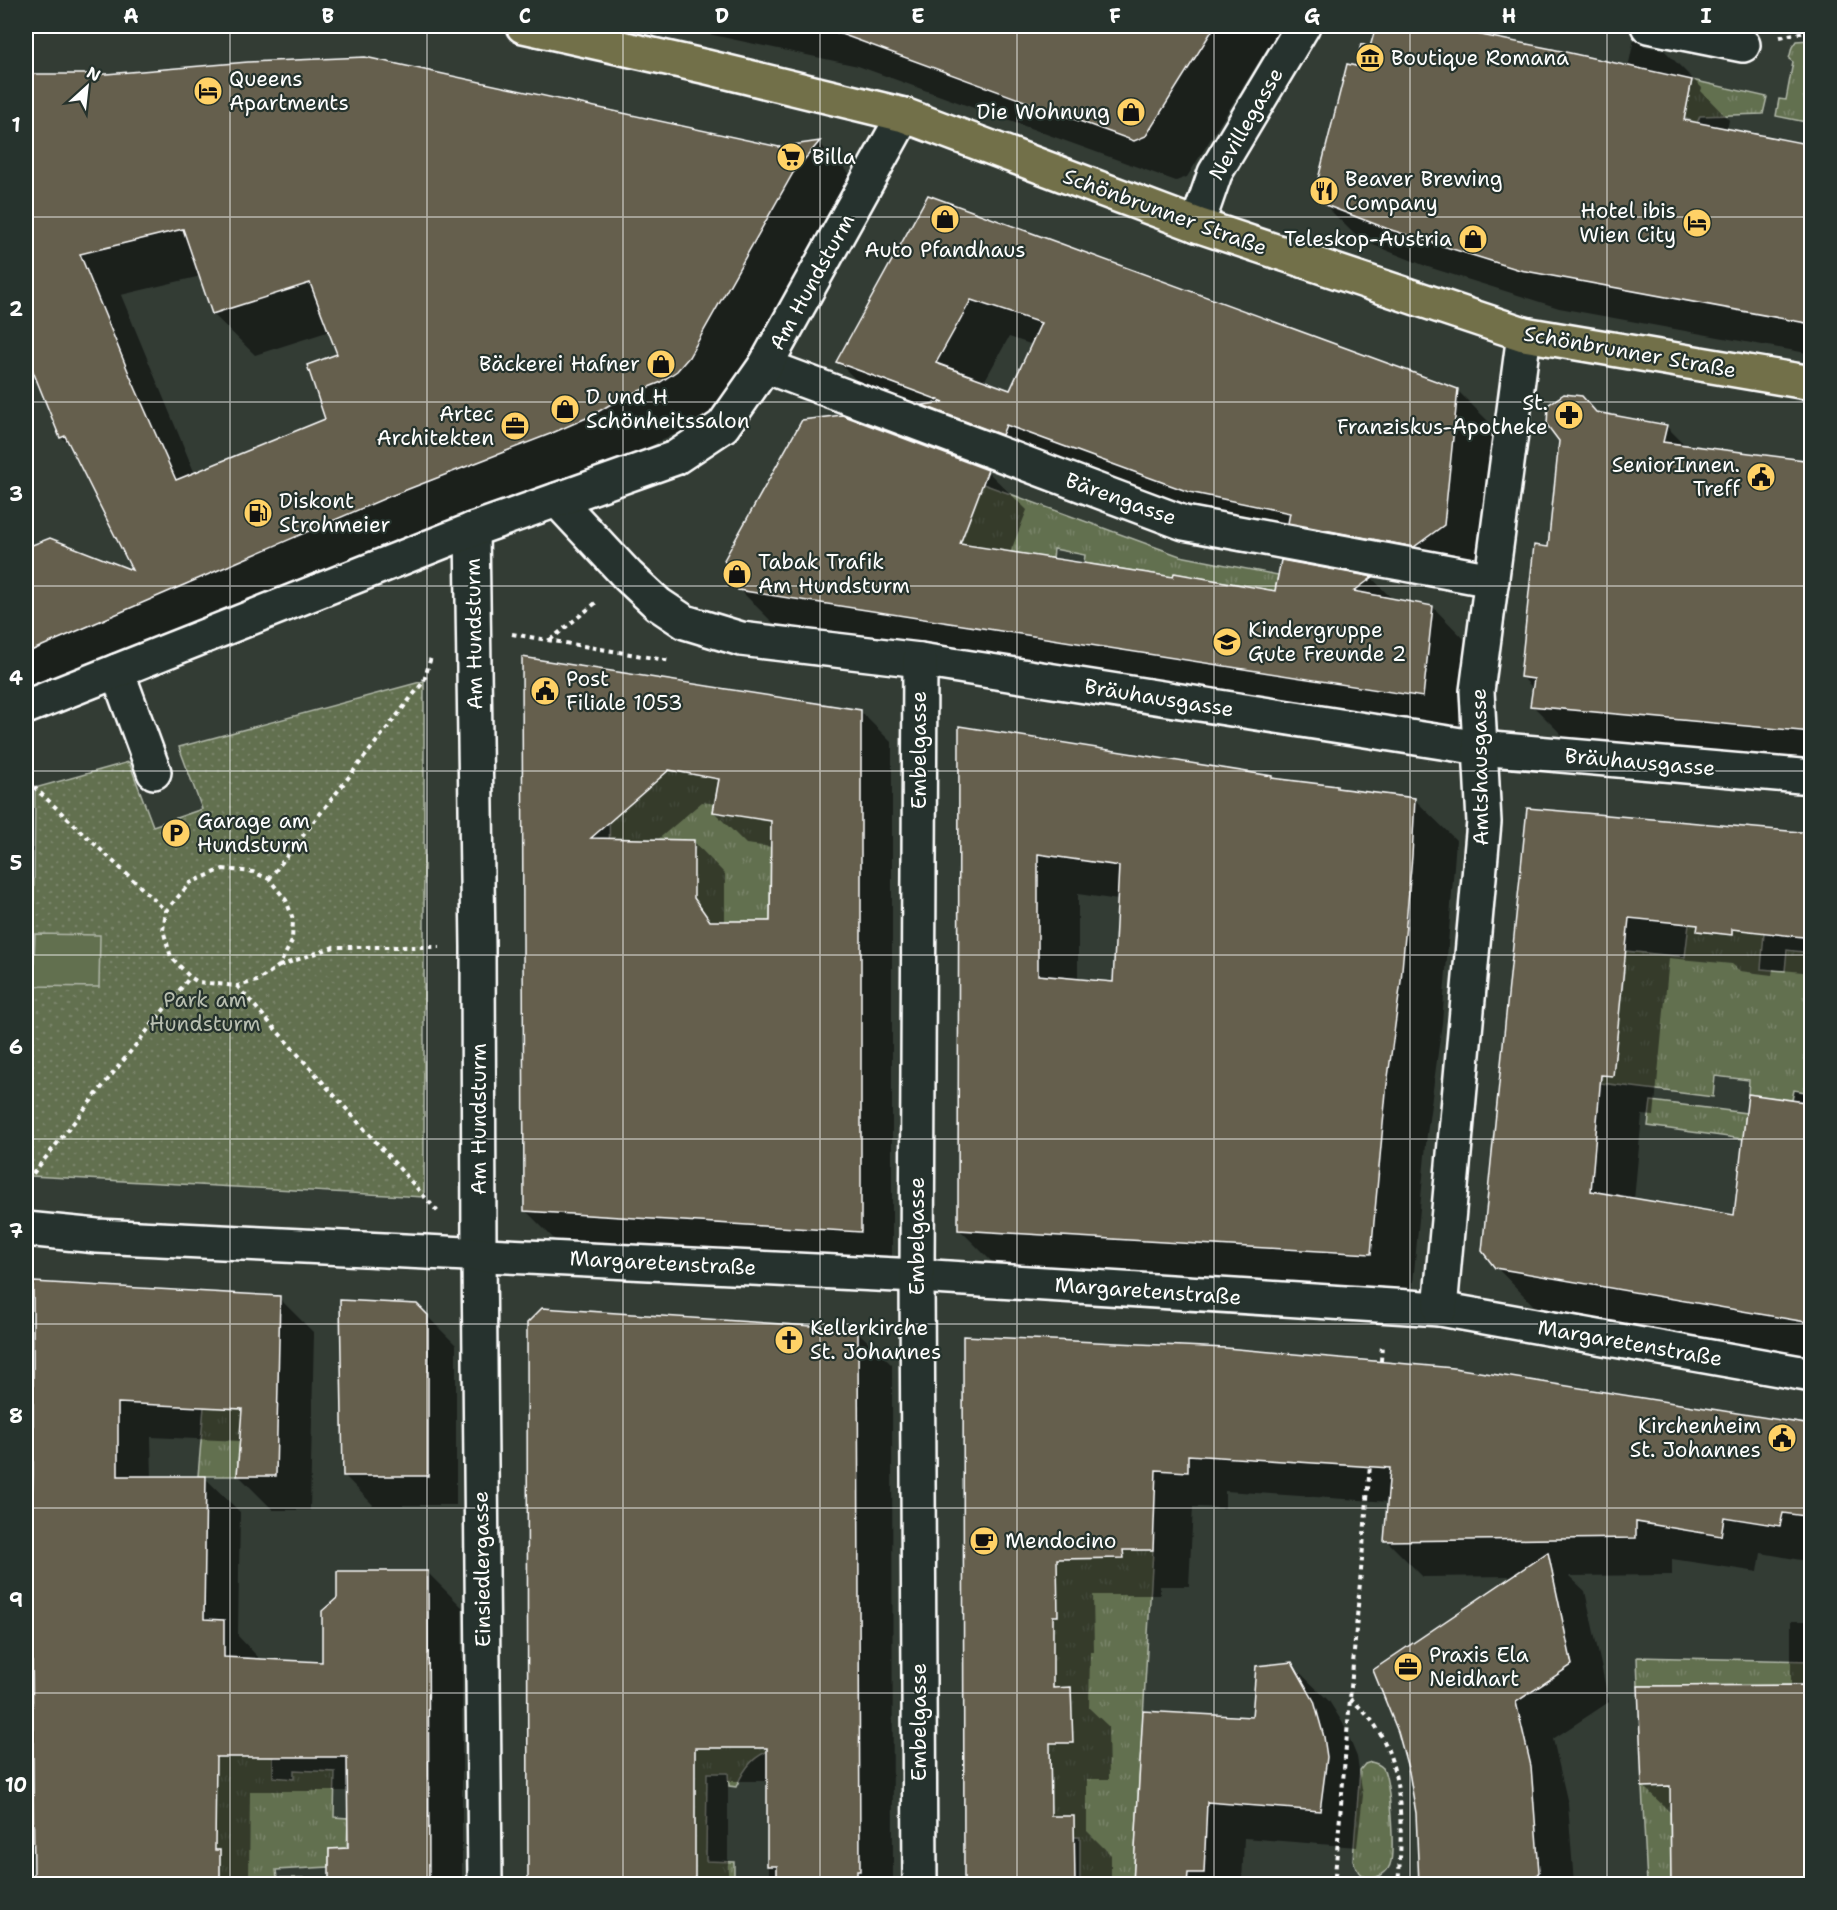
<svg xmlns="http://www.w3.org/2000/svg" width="1837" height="1910" font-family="'Shantell Sans',sans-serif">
	<defs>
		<pattern id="grass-tufts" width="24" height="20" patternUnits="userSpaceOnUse" patternTransform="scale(1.5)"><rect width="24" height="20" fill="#626f50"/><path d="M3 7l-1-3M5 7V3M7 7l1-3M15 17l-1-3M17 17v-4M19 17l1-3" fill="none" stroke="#7a856a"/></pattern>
		<pattern id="park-dots" width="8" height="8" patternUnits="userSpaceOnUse" patternTransform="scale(1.5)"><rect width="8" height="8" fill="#626f50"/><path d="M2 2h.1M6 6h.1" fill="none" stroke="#7a856a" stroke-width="1.8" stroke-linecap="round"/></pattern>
	</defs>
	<rect width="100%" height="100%" fill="#333c34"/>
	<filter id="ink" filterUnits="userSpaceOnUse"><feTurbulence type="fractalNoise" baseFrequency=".0167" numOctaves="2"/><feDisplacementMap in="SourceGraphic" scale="12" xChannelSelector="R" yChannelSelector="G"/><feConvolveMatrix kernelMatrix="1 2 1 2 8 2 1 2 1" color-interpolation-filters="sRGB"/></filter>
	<g filter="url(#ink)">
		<g fill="url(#grass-tufts)" stroke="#b0b7a8" stroke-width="1.5">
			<polygon points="1811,40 1811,123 1776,116 1779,99 1786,100 1793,62 1789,59 1792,47 1796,41"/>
			<polygon points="1692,80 1767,97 1763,114 1700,116 1697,123 1684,118"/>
			<polygon points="983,484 1180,556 1278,575 1275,591 1175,573 1173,577 1084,563 1085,555 1054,549 1053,559 960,544"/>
			<polygon points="641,765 719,779 713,812 741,816 771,786 770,921 647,922 610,886 609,792 629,805 650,787 638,773"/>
			<polygon points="1689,924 1698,924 1698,931 1732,935 1732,927 1765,930 1764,933 1761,969 1785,971 1787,950 1811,953 1811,1093 1794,1090 1792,1100 1748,1094 1749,1080 1715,1076 1713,1097 1601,1083 1602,1075 1613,1075 1617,1039 1610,992 1622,993 1624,971 1614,950 1685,957"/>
			<polygon points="1651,1101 1746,1113 1743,1139 1648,1126"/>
			<polygon points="212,1400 243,1404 237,1476 198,1476 204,1407"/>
			<polygon points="1123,1550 1153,1550 1133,1884 1080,1884 1080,1837 1071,1837 1042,1816 1051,1787 1050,1752 1043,1752 1071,1687 1053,1688 1049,1554 1066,1559 1123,1558"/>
			<polygon points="1637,1657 1811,1661 1811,1685 1638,1686"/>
			<path d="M695,1748H777C755,1754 745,1766 736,1787L729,1786L728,1773H707L706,1861L734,1862V1884H695Z"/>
			<polygon points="214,1754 273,1757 273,1777 294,1779 294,1770 335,1772 334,1817 348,1818 347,1848 329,1849 329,1867 276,1870 277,1878 303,1878 303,1882 329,1882 329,1884 220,1884 220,1850 213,1850"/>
			<path d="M1371,1762C1376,1763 1379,1764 1383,1768C1390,1780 1394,1846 1391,1861C1389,1873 1375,1882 1363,1876C1357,1873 1355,1865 1353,1860L1360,1770L1365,1764Z"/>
			<polygon points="1677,1786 1670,1805 1671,1884 1647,1884 1642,1787"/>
		</g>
		<polygon fill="url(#park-dots)" stroke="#b0b7a8" stroke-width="1.5" points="424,681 424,1197 31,1176 35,788 129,762 153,826 202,809 179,747"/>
		<polygon fill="#626f50" stroke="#b0b7a8" stroke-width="1.5" points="35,934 100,935 99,987 33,986"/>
		<g fill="#0007" fill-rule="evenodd">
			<polygon points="671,26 1088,26 1105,32 1109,26 1281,26 1187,177 1176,181 858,66"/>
			<polygon points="1378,26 1426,26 1554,51 1628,68 1634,39 1643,46 1664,50 1702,88 1701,91 1729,120 1727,130 1812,147 1812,354 1559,308 1428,267 1368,243 1353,233 1315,195 1357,68 1371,49"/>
			<path d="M39,75L779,148L819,143L860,184L730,398L701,424L663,439L632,457L31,692L26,687V550L50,539L135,573L73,448L61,437L26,354V77ZM201,276L213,314L255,355L330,331L339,355L327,420L195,474L121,295Z"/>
			<path d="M929,197L1457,390L1495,428L1482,563L1229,530L876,400L838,362ZM1009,337L1033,345L1011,392L984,382Z"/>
			<polygon points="1581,397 1599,414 1666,426 1686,446 1812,463 1812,764 1568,741 1532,705 1534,689 1522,677"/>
			<polygon points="987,471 1027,510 1010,553 1276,593 1282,562 1372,578 1393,600 1433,607 1472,647 1461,735 778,628 739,589"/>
			<path d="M524,658L860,711L892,743V1263L557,1242L526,1211ZM702,802L716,804L714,812L746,844L772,847L771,923H725V874L694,842L656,841Z"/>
			<path d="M960,728L1274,780L1414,799L1456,840L1442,1023L1427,1134L1412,1294L1001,1271L960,1230ZM1078,894L1118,900L1114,984L1078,980Z"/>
			<polygon points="1528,809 1812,835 1812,973 1773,969 1772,975 1740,971 1732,964 1669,958 1654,1116 1642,1115 1634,1200 1736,1216 1793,1102 1795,1091 1812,1094 1812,1356 1537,1309 1496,1267"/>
			<polygon points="35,1284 279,1298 314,1333 310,1510 273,1510 238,1475 241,1441 151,1437 152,1478 205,1478 240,1512 238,1636 258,1657 258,1660 323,1664 427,1572 462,1607 462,1884 330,1884 330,1850 349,1850 349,1791 250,1791 249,1881 253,1884 34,1884 33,1520 35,1475"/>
			<polygon points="417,1306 456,1345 456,1505 373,1505 344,1475"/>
			<polygon points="528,1323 857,1331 892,1365 893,1884 769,1884 769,1781 728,1781 728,1884 530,1884"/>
			<polygon points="965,1338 1812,1428 1812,1562 1761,1553 1758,1572 1672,1559 1672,1575 1569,1576 1585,1591 1609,1702 1553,1739 1568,1804 1574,1884 1420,1884 1417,1813 1515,1576 1423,1577 1386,1540 1389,1502 1225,1491 1225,1508 1193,1507 1189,1586 1160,1586 1160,1595 1093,1595 1094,1652 1090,1652 1089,1708 1108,1726 1109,1779 1087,1779 1087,1831 1111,1855 1111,1884 966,1884"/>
			<polygon points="1791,1621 1812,1621 1812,1884 1672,1884 1672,1814 1643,1786 1791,1686"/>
			<polygon points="1291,1664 1329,1701 1344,1725 1357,1757 1363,1795 1357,1847 1244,1838 1242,1884 1134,1884 1145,1712 1253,1718"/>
		</g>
		<g fill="#655f4e" stroke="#fff" stroke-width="1.5" fill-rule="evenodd">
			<polygon points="831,26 1215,26 1146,136 1134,141 830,30"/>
			<polygon points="1376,26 1436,26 1552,49 1692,80 1684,120 1812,145 1812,324 1520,270 1388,229 1328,206 1314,195 1347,64 1356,66 1361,44 1370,47"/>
			<path d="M365,57L779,147L820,141L793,173L689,357L677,371L659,383L621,398L591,416L550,434L388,497L26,653V558L32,545L50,538L132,570L65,436L60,438L26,354V74H106L248,62ZM183,229L212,314L310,283L337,354L307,365L325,419L176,480L130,376L80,254Z"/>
			<path d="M928,195L1458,389L1444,525L1414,547L1288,523L1290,513L1189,492L1006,425L1002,435L922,405L944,402L836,362ZM971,300L1041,323L1010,390L936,363Z"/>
			<polygon points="1564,394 1582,396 1596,412 1667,425 1663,442 1812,461 1812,732 1530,706 1534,679 1520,677 1534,545 1548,547 1559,441 1547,425 1548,405"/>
			<polygon points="842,415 988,470 960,544 1173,577 1174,573 1275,591 1281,560 1373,577 1354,591 1433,606 1423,697 738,590 724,560 802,420"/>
			<path d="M522,657L861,710V1232L524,1211ZM669,770L719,779L713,812L771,821L770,921H710L694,898V840L591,838Z"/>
			<path d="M959,726L1272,776V778L1337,786V788L1415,798L1412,856L1401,981L1386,1092L1371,1254L958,1230ZM1038,854L1119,866L1113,982L1038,975Z"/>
			<polygon points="1527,808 1812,833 1812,938 1732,929 1732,935 1697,931 1698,925 1629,918 1613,1076 1601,1075 1591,1191 1734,1215 1748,1094 1812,1103 1812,1323 1495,1268 1482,1251"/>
			<polygon points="33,1282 280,1296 276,1476 237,1476 242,1409 118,1403 118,1476 206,1476 204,1619 224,1620 224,1657 322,1662 322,1611 337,1598 337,1571 428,1571 429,1884 329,1884 329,1849 348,1848 347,1757 216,1757 215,1850 220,1850 220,1884 34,1884 31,1520 33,1475"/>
			<polygon points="340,1300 417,1304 428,1315 428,1476 343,1476"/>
			<polygon points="542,1308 858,1329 860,1871 857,1871 857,1884 777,1884 777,1866 767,1866 767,1748 695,1748 695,1884 528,1884 527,1323"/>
			<polygon points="963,1336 1226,1348 1454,1368 1812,1425 1812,1517 1783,1513 1780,1526 1724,1517 1721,1536 1636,1522 1636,1538 1384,1541 1390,1468 1188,1455 1188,1472 1156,1470 1153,1550 1123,1550 1124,1558 1057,1559 1058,1616 1053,1616 1053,1688 1071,1687 1073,1743 1050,1743 1051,1816 1074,1816 1075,1884 964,1884"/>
			<polygon points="1548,1552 1572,1665 1516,1702 1531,1766 1539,1872 1531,1884 1419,1884 1416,1813 1409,1772 1398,1732 1373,1670"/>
			<polygon points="1292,1662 1314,1701 1324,1737 1327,1757 1320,1811 1207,1802 1204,1873 1188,1873 1187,1884 1133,1884 1143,1711 1252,1717 1256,1666"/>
			<polygon points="1812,1685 1812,1884 1671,1884 1670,1786 1642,1787 1638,1686"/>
		</g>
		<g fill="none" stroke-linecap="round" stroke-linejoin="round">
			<g stroke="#fff" stroke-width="38">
				<g id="minor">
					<polyline points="1648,26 1743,45"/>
					<polyline points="1197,225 1215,173 1303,26"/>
					<polyline points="765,366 1184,523 1492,580"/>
					<polyline points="557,500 628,576 658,604 685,622 741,639 920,660 1480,748 1812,777"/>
					<polyline points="472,530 478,947 479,1254 485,1884"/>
					<polyline points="117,671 154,772"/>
					<polyline points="26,707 472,530 675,458 723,426 765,366 904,115"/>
					<polyline points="26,1229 97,1236 917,1276 1440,1309 1812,1375"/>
					<polyline points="1440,1309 1484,822 1477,691 1524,334"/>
					<polyline points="920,1884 917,1276 920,660"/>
				</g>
			</g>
			<g stroke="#fff" stroke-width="38">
				<polyline id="major" points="523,26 707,67 904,115 1197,225 1524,334 1812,383"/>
			</g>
			<g stroke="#fff" stroke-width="4" stroke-dasharray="4.5 4.5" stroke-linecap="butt">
				<polyline points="1780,37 1812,30"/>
				<polyline points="512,634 671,661"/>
				<polyline points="550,640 598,601"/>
				<polyline points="26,782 35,788 166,911"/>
				<polygon points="223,869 253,872 269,879 286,900 293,919 292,941 279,966 257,981 237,986 198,982 190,977 171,957 163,930 166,911 190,883"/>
				<polyline points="269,879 424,681 431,657"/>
				<polyline points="279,966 334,947 440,947"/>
				<polyline points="237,986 439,1213"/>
				<polyline points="26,1179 31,1176 190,977"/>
				<polyline points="1381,1361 1382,1344"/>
				<path d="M1350,1699C1356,1704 1362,1709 1367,1715C1405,1758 1403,1831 1398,1884"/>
				<polyline points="1340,1884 1335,1875 1370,1465"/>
			</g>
			<use href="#minor" stroke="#26332d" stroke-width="33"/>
			<use href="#major" stroke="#726f4a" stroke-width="33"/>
		</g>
	</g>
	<path fill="none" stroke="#fff" stroke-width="1.5" stroke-opacity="0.55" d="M230,26V1884M427,26V1884M623,26V1884M820,26V1884M1017,26V1884M1214,26V1884M1410,26V1884M1607,26V1884M26,217H1812M26,402H1812M26,586H1812M26,771H1812M26,955H1812M26,1139H1812M26,1324H1812M26,1508H1812M26,1693H1812"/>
	<defs>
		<g id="museum-disc" transform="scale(1.5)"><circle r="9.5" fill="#ffd166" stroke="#26332d"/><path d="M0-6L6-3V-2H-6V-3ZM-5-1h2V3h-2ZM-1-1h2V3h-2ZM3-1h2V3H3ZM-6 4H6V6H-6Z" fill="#111"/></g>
		<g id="hotel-disc" transform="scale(1.5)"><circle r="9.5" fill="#ffd166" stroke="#26332d"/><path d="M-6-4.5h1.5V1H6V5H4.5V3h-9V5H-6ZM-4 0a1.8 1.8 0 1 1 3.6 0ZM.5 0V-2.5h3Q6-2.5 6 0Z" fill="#111"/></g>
		<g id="shop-disc" transform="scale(1.5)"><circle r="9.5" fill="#ffd166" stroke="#26332d"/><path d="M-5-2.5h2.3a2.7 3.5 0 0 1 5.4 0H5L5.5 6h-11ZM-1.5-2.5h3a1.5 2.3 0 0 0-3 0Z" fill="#111"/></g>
		<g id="supermarket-disc" transform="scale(1.5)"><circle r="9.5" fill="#ffd166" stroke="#26332d"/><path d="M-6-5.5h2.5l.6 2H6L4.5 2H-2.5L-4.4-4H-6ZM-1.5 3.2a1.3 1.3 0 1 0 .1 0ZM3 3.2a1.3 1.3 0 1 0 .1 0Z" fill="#111"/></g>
		<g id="restaurant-disc" transform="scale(1.5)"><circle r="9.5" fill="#ffd166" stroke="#26332d"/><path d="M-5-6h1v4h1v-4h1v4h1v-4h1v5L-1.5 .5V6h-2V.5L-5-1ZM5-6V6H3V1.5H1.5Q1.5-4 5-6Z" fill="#111"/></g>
		<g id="pharmacy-disc" transform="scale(1.5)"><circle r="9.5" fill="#ffd166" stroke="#26332d"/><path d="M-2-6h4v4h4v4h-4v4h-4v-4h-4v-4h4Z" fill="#111"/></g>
		<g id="office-disc" transform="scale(1.5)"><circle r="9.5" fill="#ffd166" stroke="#26332d"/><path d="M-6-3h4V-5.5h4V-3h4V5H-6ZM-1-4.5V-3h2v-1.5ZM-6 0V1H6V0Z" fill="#111"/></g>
		<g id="civic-disc" transform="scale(1.5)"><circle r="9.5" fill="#ffd166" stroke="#26332d"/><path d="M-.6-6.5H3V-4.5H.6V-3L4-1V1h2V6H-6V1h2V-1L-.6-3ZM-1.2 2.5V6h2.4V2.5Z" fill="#111"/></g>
		<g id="fuel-disc" transform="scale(1.5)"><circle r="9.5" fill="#ffd166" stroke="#26332d"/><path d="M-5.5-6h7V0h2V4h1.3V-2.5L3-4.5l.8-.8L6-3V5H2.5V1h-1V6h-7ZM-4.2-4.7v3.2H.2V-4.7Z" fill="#111"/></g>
		<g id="school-disc" transform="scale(1.5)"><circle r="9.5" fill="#ffd166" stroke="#26332d"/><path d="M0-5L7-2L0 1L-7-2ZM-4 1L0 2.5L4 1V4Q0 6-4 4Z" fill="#111"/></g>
		<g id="parking-disc" transform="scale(1.5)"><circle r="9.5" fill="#ffd166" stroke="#26332d"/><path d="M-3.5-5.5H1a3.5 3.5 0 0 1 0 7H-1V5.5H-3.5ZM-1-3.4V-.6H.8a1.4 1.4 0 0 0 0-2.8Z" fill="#111"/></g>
		<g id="church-disc" transform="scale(1.5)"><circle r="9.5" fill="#ffd166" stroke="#26332d"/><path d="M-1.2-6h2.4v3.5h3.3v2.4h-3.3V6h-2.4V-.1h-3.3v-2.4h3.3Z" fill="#111"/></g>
		<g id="cafe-disc" transform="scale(1.5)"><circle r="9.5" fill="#ffd166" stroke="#26332d"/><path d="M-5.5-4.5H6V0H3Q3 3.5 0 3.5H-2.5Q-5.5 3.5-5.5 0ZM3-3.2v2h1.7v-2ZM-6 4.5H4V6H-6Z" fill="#111"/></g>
	</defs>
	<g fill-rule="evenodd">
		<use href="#museum-disc" x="1370" y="58"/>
		<use href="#hotel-disc" x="208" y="91"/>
		<use href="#shop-disc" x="1131" y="112"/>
		<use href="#supermarket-disc" x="791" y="157"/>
		<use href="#restaurant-disc" x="1324" y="191"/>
		<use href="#shop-disc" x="945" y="219"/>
		<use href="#hotel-disc" x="1697" y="223"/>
		<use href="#shop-disc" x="1473" y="239"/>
		<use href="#shop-disc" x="661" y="364"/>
		<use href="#shop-disc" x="565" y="409"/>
		<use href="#pharmacy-disc" x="1569" y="415"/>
		<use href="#office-disc" x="515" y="426"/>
		<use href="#civic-disc" x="1761" y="477"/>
		<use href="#fuel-disc" x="258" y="513"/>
		<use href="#shop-disc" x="737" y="574"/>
		<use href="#school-disc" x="1227" y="642"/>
		<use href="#civic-disc" x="545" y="691"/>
		<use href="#parking-disc" x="176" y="833"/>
		<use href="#church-disc" x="789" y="1340"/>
		<use href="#civic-disc" x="1782" y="1438"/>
		<use href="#cafe-disc" x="984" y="1541"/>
		<use href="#office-disc" x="1408" y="1667"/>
	</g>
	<g text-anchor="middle" stroke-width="4.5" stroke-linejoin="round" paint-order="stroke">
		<g font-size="21" fill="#fff" stroke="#26332d" text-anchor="start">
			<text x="1391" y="65">Boutique Romana</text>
			<text x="229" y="86">Queens<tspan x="229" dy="24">Apartments</tspan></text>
			<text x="1110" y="119" text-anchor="end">Die Wohnung</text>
			<text x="812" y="164">Billa</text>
			<text x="1345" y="186">Beaver Brewing<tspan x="1345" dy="24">Company</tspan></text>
			<text x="1676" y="218" text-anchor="end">Hotel ibis<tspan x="1676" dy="24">Wien City</tspan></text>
			<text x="1452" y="246" text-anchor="end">Teleskop-Austria</text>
			<text x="945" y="257" text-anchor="middle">Auto Pfandhaus</text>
			<text x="640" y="371" text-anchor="end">Bäckerei Hafner</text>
			<text x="586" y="404">D und H<tspan x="586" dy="24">Schönheitssalon</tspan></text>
			<text x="1548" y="410" text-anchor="end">St.<tspan x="1548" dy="24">Franziskus-Apotheke</tspan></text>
			<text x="494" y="421" text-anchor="end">Artec<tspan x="494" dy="24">Architekten</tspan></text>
			<text x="1740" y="472" text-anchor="end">SeniorInnen.<tspan x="1740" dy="24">Treff</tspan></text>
			<text x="279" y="508">Diskont<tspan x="279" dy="24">Strohmeier</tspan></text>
			<text x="758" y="569">Tabak Trafik<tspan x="758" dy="24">Am Hundsturm</tspan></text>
			<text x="1248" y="637">Kindergruppe<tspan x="1248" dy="24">Gute Freunde 2</tspan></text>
			<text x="566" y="686">Post<tspan x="566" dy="24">Filiale 1053</tspan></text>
			<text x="197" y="828">Garage am<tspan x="197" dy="24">Hundsturm</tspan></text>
			<text x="810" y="1335">Kellerkirche<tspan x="810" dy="24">St. Johannes</tspan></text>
			<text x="1761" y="1433" text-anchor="end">Kirchenheim<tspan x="1761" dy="24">St. Johannes</tspan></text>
			<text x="1005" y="1548">Mendocino</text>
			<text x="1429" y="1662">Praxis Ela<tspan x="1429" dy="24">Neidhart</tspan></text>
		</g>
		<g font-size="21" fill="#fff" stroke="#26332d">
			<text transform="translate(1246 124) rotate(-60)" y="7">Nevillegasse</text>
			<text transform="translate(1165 212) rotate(20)" y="7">Schönbrunner Straße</text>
			<text transform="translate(812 282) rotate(-61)" y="7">Am Hundsturm</text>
			<text transform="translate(1630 352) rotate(10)" y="7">Schönbrunner Straße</text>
			<text transform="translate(1121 499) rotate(20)" y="7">Bärengasse</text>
			<text transform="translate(474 634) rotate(-91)" y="7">Am Hundsturm</text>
			<text transform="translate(1159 698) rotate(9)" y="7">Bräuhausgasse</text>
			<text transform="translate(919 750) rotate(-90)" y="7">Embelgasse</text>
			<text transform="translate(1640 762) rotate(5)" y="7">Bräuhausgasse</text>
			<text transform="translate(1480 767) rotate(-91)" y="7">Amtshausgasse</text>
			<text transform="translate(479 1119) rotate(-90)" y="7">Am Hundsturm</text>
			<text transform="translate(917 1236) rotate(-90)" y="7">Embelgasse</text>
			<text transform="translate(663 1263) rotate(3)" y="7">Margaretenstraße</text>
			<text transform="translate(1148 1291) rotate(4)" y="7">Margaretenstraße</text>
			<text transform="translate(1630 1343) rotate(10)" y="7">Margaretenstraße</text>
			<text transform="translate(482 1569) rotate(-91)" y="7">Einsiedlergasse</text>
			<text transform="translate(919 1722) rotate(-90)" y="7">Embelgasse</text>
		</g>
		<g font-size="21" fill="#b8beb0" stroke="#26332d">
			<text x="205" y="1007">Park am<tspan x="205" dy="24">Hundsturm</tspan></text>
		</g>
	</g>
	<rect width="1837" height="1910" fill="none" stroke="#26332d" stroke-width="66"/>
	<g transform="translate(87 87) rotate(27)" stroke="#26332d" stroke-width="4.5" paint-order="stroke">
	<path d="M0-4.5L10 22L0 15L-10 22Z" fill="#ffffff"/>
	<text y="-9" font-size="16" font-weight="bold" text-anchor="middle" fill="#ffffff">N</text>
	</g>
	<rect x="33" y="33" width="1771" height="1844" fill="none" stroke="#fff" stroke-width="2"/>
	<g font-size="20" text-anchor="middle" font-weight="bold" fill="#fff">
		<text x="131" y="23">A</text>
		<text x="328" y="23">B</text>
		<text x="525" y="23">C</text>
		<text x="722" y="23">D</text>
		<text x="918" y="23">E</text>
		<text x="1115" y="23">F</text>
		<text x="1312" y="23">G</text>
		<text x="1509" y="23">H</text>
		<text x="1706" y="23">I</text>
		<text x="16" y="132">1</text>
		<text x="16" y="316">2</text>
		<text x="16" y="501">3</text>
		<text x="16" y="685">4</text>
		<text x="16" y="870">5</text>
		<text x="16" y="1054">6</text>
		<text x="16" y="1238">7</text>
		<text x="16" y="1423">8</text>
		<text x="16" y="1607">9</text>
		<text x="16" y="1792">10</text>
	</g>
</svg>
